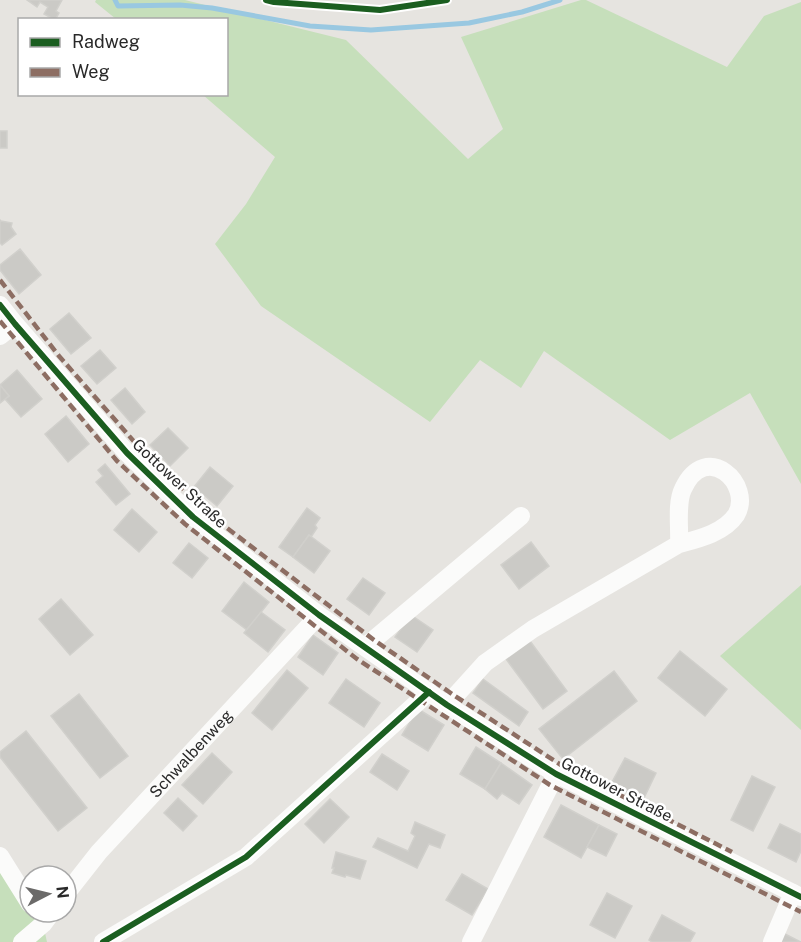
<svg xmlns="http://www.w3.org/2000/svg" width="801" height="942" font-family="'Public Sans',sans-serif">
	<rect width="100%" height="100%" fill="#e6e4e0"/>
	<g fill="#c6dfbb">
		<polygon points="96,0 185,0 346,40 468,159 503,129 461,37 581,0 586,0 727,67 764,16 801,2 801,484 750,393 670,440 544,351 521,388 480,360 430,422 261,306 215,244 246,204 275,157 203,95 226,94 226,20 116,19 95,2"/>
		<polygon points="801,585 801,730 720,656"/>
		<polygon points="0,856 30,912 35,912 43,924 47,942 0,942"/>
	</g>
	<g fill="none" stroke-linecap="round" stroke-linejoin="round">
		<polyline stroke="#99c8e1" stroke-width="5" points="115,0 118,6 180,5 212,8 310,26 371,30 469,23 522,12 560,0"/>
	</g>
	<g fill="#cbcac6" stroke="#d1d0cc" stroke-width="1.5">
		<polygon points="27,0 62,0 56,11 59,13 55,20 44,14 48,7 40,2 37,7"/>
		<rect x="0" y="131" width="7" height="17"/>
		<polygon points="0,220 1,221 12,223 11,227 16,234 2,245 0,243"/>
		<polygon points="20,249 41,275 19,294 0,270 0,265"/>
		<polygon points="69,313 91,338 71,354 50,329"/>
		<polygon points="100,350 116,368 97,384 81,366"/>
		<polygon points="17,370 42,399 21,417 5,399 9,396 0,385"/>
		<polygon points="0,385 9,396 0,403"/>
		<polygon points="125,388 145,412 132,424 111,400"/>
		<polygon points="66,416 89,444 68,462 45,434"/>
		<polygon points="168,428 188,448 170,466 150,445"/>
		<polygon points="105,464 130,494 116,505 96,482 103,476 98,470"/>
		<polygon points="210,467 233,486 217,506 194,487"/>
		<polygon points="307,508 320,518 315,525 317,528 311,537 309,535 293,557 279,547"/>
		<polygon points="132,509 157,532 139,552 114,530"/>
		<polygon points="309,535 330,551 314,573 293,557"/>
		<polygon points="531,542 549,566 519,589 501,565"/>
		<polygon points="189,543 208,558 192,578 173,563"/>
		<polygon points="363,578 385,593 369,615 347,599"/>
		<polygon points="244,582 269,602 247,630 222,611"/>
		<polygon points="61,599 93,635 70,655 39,619"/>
		<polygon points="261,612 285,630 268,652 244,633"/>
		<polygon points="411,615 433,630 417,652 395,637"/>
		<polygon points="313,635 338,653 323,675 298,657"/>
		<polygon points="530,641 567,691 543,709 506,659"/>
		<polygon points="680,651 727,689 705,716 658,678"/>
		<polygon points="287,670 308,688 272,730 252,713"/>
		<polygon points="614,671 637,701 563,759 539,729"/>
		<polygon points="346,679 380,703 364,727 329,703"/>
		<polygon points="483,679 528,712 519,726 473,693"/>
		<polygon points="79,694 128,756 100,778 51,716"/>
		<polygon points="418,709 444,725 428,751 402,735"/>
		<polygon points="26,731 87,808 58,831 0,757 0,752"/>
		<polygon points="476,747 501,763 485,789 460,774"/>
		<polygon points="212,753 232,772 203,804 182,785"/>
		<polygon points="382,754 409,771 397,790 370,772"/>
		<polygon points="625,758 656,773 643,800 611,784"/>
		<polygon points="501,763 532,785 519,804 502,793 497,799 485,789"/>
		<polygon points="752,776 775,787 753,831 731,820"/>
		<polygon points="178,798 197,816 183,831 164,813"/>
		<polygon points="330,799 349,817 324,843 305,824"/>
		<polygon points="561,805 599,825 581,858 544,837"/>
		<polygon points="415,822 445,835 440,848 429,844 417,868 373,847 378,838 408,851 415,836 411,833"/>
		<polygon points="780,824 801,834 801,851 796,862 768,848"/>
		<polygon points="599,825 617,834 606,856 587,847"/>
		<polygon points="336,852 366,861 360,879 346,875 345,877 332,873 334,868 332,868"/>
		<polygon points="462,874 488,889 472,915 446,900"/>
		<polygon points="607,893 632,906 615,938 590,925"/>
		<polygon points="662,915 695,933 690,942 652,942 649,940"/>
		<polygon points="783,933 801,942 779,942"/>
	</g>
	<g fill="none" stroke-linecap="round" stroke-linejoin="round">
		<g stroke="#fbfbfa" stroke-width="18">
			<polyline points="0,305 15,324 127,453 193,517 319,615 447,705 556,774 801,897"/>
			<polyline points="0,336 15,324"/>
			<polyline points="365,647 521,516"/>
			<path d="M447,705L485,663L533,629L679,544C680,528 676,503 683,489C706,439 754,485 736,515C724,533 698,539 679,544"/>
			<polyline points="0,856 30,904"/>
			<path id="s1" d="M66,894L99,852L319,615"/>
			<polyline points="22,942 43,924 52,912"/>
			<polyline points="103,942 246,857 429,692"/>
			<polyline points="471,942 556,774"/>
			<polyline points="772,942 793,893"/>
		</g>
		<g stroke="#8d6e63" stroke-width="4.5" stroke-dasharray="9 4.5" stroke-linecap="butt">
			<polyline points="0,280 59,356 138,446 210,515 374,640 455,696 561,765 732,852"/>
			<polyline points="0,321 117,461 185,524 357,659 550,785 801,912"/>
		</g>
		<g stroke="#fff" stroke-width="10">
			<g id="cycleway">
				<polyline points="266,0 274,2 380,10 447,0"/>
				<polyline points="0,305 15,324 127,453 193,517 319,615 447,705 556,774 801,897"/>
				<polyline points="103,942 246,857 429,692"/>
			</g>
		</g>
		<use href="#cycleway" stroke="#1b5e20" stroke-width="6"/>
	</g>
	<g text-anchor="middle" stroke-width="5" stroke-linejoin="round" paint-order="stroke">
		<g font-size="16" fill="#292929" stroke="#fff">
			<text transform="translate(180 483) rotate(43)" y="6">Gottower Straße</text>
			<text dy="6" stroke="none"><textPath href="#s1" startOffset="188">Schwalbenweg</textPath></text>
			<text transform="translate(617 789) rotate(27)" y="6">Gottower Straße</text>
		</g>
	</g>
	<rect x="18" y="18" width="210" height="78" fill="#ffffff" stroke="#a9a9a9" stroke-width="1.5"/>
	<rect x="30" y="38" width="30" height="9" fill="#1b5e20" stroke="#a9a9a9" stroke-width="1.5"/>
	<text x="72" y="48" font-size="18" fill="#292929">Radweg</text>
	<rect x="30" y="68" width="30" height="9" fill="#8d6e63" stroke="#a9a9a9" stroke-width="1.5"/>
	<text x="72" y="78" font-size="18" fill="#292929">Weg</text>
	<g transform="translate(48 894) rotate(83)"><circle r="28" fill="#ffffff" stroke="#a9a9a9" stroke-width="1.5"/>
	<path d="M0-4.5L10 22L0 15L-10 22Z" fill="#6b6a69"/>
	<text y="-9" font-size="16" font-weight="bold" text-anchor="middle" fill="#292929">N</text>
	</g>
</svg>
